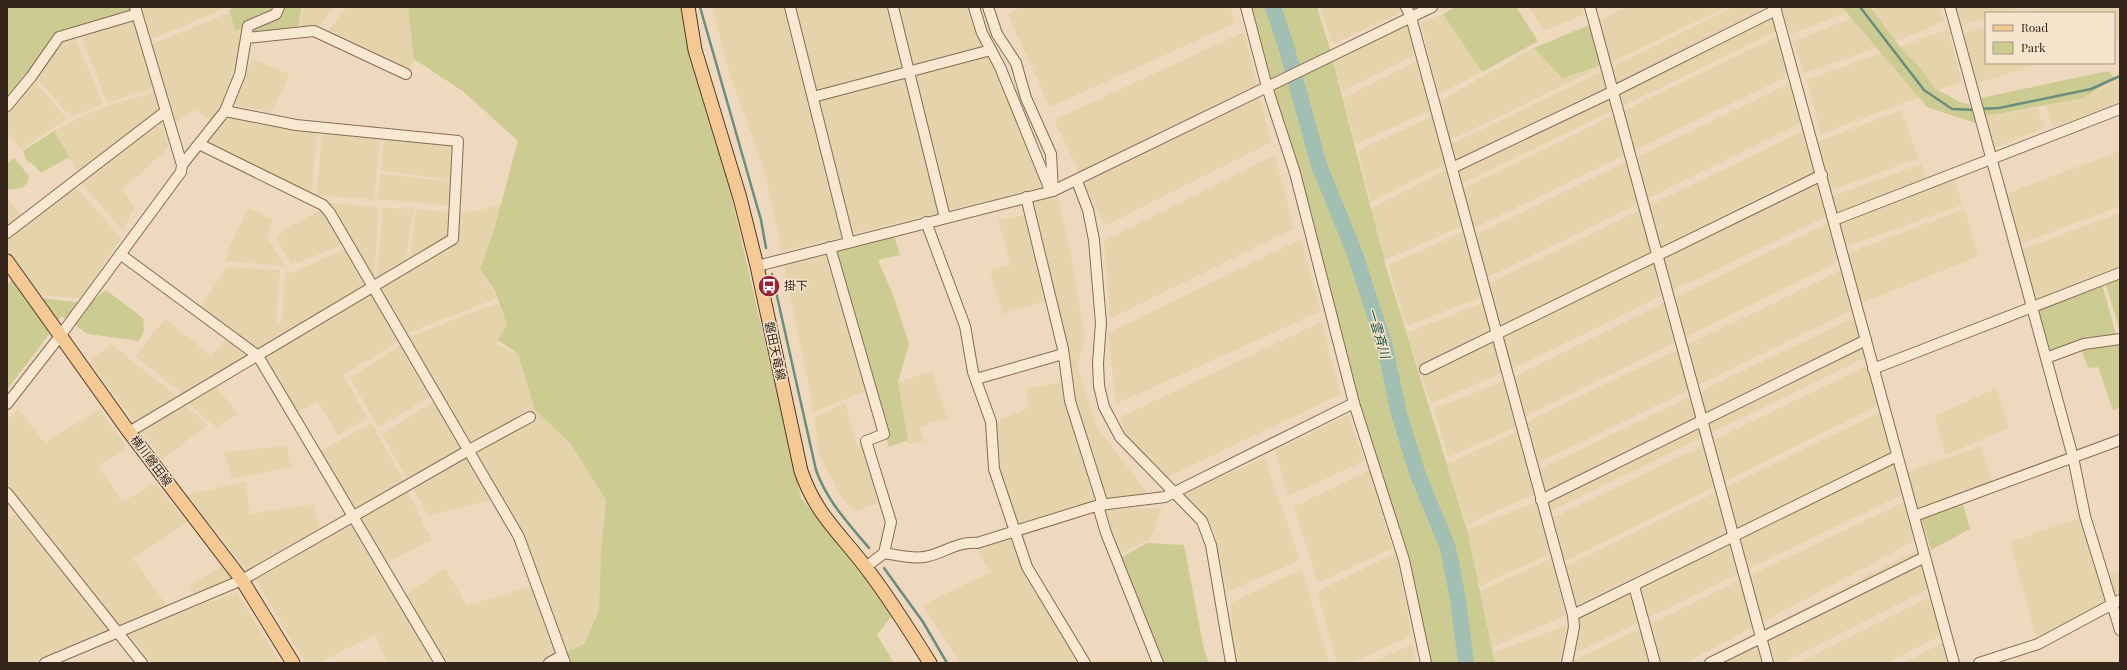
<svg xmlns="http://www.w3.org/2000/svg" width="2127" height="670" font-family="'Playfair Display','Noto Sans JP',serif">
	<rect width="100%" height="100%" fill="#eed9be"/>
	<g fill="#e4d3ab" fill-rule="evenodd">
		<polygon points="134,7 228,7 145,42"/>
		<polygon points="304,7 334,7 314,31 297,33"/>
		<polygon points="347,7 423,7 414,59 406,74 324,36"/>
		<polygon points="712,7 789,7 842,237 782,251 763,166 729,72"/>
		<polygon points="792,7 974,7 1048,186 852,234"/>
		<polygon points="1022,7 1230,7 1235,23 1050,107 1008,14"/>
		<polygon points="1320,7 1413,7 1333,44"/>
		<polygon points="1529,7 1582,7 1583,15 1544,31"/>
		<polygon points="1627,7 1726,7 1448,141 1438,102 1534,48 1562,78 1594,23"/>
		<path d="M1735,7H1770L1777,31L1457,186L1458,191L1778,36L1788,76L1469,230L1471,237L1791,83L1801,123L1482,280L1484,286L1805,130L1809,145L1901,110L1919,158L1826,192L1831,214L1507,371L1431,403L1406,333L1488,301L1486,295L1406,326L1388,265L1468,230L1467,224L1384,260L1371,208L1452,167L1450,162L1371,202L1358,151L1437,114L1446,147ZM1792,181L1801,184L1496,329Z"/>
		<polygon points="1781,7 1859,7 1790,35"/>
		<polygon points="1879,7 1940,7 1944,21 1907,37 1804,73 1793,42"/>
		<polygon points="1949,7 2021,7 2002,13 1986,13 1986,18 1956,28"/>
		<polygon points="2048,7 2120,7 2120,38 2114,40 2114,13 2029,13"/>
		<polygon points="229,13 235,29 247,29 225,110 317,131 311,199 201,145 215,123 195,110 170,126 166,111 80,177 54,131 82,116 112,104 160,91 159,87 107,103 81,35 132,19 156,79 147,46"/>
		<polygon points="1443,14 1482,72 1438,94 1421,23"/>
		<polygon points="1411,17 1420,52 1342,91 1332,56"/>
		<polygon points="1986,27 1986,63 2041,63 1973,85 1957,36"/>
		<polygon points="1948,29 1962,81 1821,134 1807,80"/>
		<polygon points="1244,32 1271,142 1105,226 1054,120"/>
		<polygon points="73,33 103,104 71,117 32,73 55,43"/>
		<polygon points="1422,58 1435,108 1356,144 1343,99"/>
		<polygon points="252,59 290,74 271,112 233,105"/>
		<polygon points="31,77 67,119 21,149 7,133 7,111"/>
		<polygon points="2120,78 2120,103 2053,127 2045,104 2084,98"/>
		<polygon points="2037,108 2045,128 1990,149 1981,117"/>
		<polygon points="162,120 168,148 122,190 134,207 123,231 81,182"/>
		<polygon points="323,128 381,133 374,200 316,195"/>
		<polygon points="384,134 458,141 456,180 381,171"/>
		<polygon points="2120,151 2120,206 2021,243 2003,195"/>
		<polygon points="1275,155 1294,228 1110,319 1104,241"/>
		<polygon points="1921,164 1928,183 1953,173 1962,205 1845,247 1847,254 1964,209 1979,256 1859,304 1842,260 1520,419 1521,425 1842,270 1852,310 1532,466 1534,472 1855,317 1866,357 1545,514 1547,521 1869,365 1879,405 1559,564 1555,552 1479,586 1467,530 1541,500 1539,492 1467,524 1446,464 1522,430 1521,425 1448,457 1434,409 1509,379 1834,220 1828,198"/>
		<polygon points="381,174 456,182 455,206 377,199"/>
		<polygon points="76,187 121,238 82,298 38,296 7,249 7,239"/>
		<polygon points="1057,193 1070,251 1085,339 1077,367 1098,429 1148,494 1107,501 1078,425 1031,202"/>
		<polygon points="7,198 23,217 7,228"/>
		<polygon points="330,203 379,207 374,278 370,276 329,207"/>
		<polygon points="504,204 480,269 497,298 403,335 403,339 343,375 367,418 338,435 317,401 293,414 258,356 200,308 227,267 280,270 276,325 282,321 285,273 292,273 349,247 367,285 455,240 454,216"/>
		<polygon points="325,207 347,243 291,265 276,236"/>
		<polygon points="249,208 272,219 267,237 285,266 225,261 230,246"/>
		<polygon points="382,208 414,209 405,263 377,278"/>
		<polygon points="416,209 452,212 450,237 409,262"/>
		<polygon points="2120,213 2120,268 2034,300 2016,252"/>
		<polygon points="1024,215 1046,301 1003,314 990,271 1011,264 998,220"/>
		<polygon points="1301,239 1321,311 1116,404 1108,333"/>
		<polygon points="825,256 868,390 814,412 784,264"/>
		<polygon points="498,303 507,325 496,344 518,354 535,410 570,443 606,500 601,552 599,610 585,643 549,663 387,663 375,635 318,663 305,663 255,579 353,517 316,454 371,423 407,486 355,519 408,491 431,540 382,565 401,597 445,568 467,606 536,584 498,499 428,515 382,435 438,399 435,394 378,427 350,378 405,342 406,338"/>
		<polygon points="165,319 211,356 227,339 250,355 183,394 135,356"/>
		<polygon points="1321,322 1341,394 1165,478 1127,442 1121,417"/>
		<polygon points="111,344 177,397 134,422 90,362"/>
		<polygon points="932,371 948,418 919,427 925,441 908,444 898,382"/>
		<polygon points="1067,381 1070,401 1096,503 1019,526 998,466 996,422 1028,408 1026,389"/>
		<polygon points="215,385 238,414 216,427 188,403"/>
		<polygon points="1996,388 2009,428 1945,455 1935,416"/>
		<polygon points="845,403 857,445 866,443 884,500 854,512 841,496 818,452 815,417"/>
		<polygon points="183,404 208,425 162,459 142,431"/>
		<polygon points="18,409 45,443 100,409 126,447 98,466 122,502 155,483 187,522 133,558 167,606 119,626 7,486 7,420"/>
		<polygon points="1886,409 1897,449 1571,608 1560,569"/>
		<polygon points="1348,415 1364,461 1288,496 1275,451"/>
		<polygon points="287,446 291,467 232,479 224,452"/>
		<polygon points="1981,446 1994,486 1914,516 1907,492 1569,656 1573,615 1896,453 1902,474"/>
		<polygon points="1265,458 1300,560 1227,592 1214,530 1183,492"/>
		<polygon points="1370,470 1392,548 1318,583 1294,507"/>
		<polygon points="246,481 250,514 313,504 321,532 247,571 187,495"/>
		<polygon points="1906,501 1916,540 1685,663 1568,663"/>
		<polygon points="1162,508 1150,540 1120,554 1105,509"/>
		<polygon points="15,514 111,630 31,663 7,663 7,521"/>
		<polygon points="2085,516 2105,577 2120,570 2120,630 2113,603 2038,644 2010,542"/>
		<polygon points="1013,537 1022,568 1080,663 960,663 923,605 991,572 977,549"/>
		<polygon points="1919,549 1930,588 1782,663 1699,663"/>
		<polygon points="1396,553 1412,635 1352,663 1337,663 1317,592"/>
		<polygon points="1552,558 1566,615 1492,647 1480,591"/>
		<polygon points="223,565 233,578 195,596 190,585"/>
		<polygon points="1302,569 1329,663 1233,663 1231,603"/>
		<polygon points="237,592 280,663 151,663 129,634 189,609"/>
		<polygon points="1935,594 1945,633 1886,663 1799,663"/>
		<polygon points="1567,625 1560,663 1495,663 1493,653"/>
		<polygon points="1950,639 1950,663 1904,663"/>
		<polygon points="1412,644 1416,663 1371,663"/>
	</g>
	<g fill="#cccb92">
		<polygon points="7,7 131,7 132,15 73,29 7,106"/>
		<polygon points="234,7 302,7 297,33 246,38 247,29 235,30 229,10"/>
		<polygon points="408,7 680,7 694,67 729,187 801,498 852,559 893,614 877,635 894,663 565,663 561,656 585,643 599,610 601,552 606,500 570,443 535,410 518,354 498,340 507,325 495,291 480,269 494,230 518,141 464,92 414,59"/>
		<polygon points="1244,7 1317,7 1329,46 1387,270 1467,530 1495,663 1430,663 1415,587 1336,334"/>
		<polygon points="1455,7 1516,7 1538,41 1482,72 1443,14"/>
		<polygon points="1842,7 1870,7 1900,47 1922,70 1934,88 1962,103 1969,104 1976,118 1975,123 1927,107"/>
		<polygon points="1594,23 1605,64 1562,78 1534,48"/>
		<polygon points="2108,71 2115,78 2084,98 1981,117 1976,99"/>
		<polygon points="54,131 69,157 41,173 34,165 26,160 23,151"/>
		<polygon points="14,158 29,176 28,182 22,188 7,190 7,163"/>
		<polygon points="894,236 900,255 878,260 893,295 909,344 898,382 908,440 889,447 836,251"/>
		<polygon points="2120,276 2120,331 2105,282"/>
		<path d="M12,279L42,298L74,302H91L106,290L143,318L144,330L139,341L88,334L61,316C45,342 25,365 7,390V286Z"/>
		<polygon points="2102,284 2120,349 2120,408 2113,410 2098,367 2088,368 2080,346 2046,358 2033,310"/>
		<polygon points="1962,501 1970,529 1931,550 1921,517"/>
		<polygon points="1147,543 1184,545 1204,650 1209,663 1164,663 1122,557"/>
	</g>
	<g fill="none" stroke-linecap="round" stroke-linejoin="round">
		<g stroke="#698d7f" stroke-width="2.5">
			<polyline points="700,7 761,220 766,248"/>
			<polyline points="1860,7 1924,90 1952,109 1976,110"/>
			<polyline points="1981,109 1999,108 2091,89 2120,76"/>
			<path d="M772,274L816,470C827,501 848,523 869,548"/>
			<polyline points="884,568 923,622 947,663"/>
		</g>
		<polyline stroke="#a1c0b3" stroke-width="16" points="1273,7 1286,46 1319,165 1355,254 1385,347 1399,414 1418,475 1448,548 1458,599 1466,663"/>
		<g stroke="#876a56" stroke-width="12">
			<g id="minor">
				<polyline points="790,7 849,242"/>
				<polyline points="893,7 945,218"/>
				<polyline points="974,7 982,33 1000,67 1050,190"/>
				<polyline points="988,7 997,34 1016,63 1026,98 1051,154 1053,191"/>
				<polyline points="1246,7 1267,87 1295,173 1354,403 1404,560 1426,663"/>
				<polyline points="1406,7 1411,17 1573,615 1574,627 1567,663"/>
				<polyline points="1590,7 1768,663"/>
				<polyline points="1775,7 1954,663"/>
				<polyline points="1950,7 2073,457 2085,516 2120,630"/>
				<polyline points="246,38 314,31 406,74"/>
				<polyline points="813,97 991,50"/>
				<polyline points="7,106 31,77 59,37 137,14"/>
				<polyline points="199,144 323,205 330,213 519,537 565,663"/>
				<polyline points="182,165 225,111 240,74 248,26 276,14 279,7"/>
				<polyline points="1452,168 1612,92 1776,10"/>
				<polyline points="1077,181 1088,210 1094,240 1101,323 1098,363 1099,386 1104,407 1120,437 1202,521 1211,545 1231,663"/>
				<polyline points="1026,197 1063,349 1070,401 1103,505"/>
				<polyline points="1834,220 2120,109"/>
				<polyline points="926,222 965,326 973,372 991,422 994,469 1027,567 1085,663"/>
				<polyline points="7,233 166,111"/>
				<polyline points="830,247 884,434 866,441 891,522 884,553 866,567"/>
				<polyline points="120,254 258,356 440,663"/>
				<polyline points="757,266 1053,191 1432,7"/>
				<polyline points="2046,358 2084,344 2120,339"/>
				<polyline points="1425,369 1822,175"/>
				<polyline points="1873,369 2120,273"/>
				<polyline points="976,379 1063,354"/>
				<polyline points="7,404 60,336 181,172 182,165 135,7"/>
				<polyline points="129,432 453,239 458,141 296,125 225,111"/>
				<polyline points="7,493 142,663"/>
				<polyline points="1541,500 1866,340"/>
				<polyline points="1098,506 1106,533 1158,663"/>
				<polyline points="1914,516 2120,440"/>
				<path d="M884,553C897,555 911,559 924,557C943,554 957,541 977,543L1099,505L1165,497L1354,403"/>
				<polyline points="1634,586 1655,663"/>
				<polyline points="1573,615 1897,456"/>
				<polyline points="45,663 242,580 469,450 530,417"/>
				<polyline points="549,663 561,656"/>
				<polyline points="1710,663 1925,557"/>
				<polyline points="1979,663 2038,644 2120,600"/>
			</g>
		</g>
		<g stroke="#54392b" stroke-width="15">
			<g id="major">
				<path d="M688,7L695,50L740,198L757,266L801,471C816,515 840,533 867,569C890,599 910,631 930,663"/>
				<polyline points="7,261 129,432 242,580 293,663"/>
			</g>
		</g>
		<use href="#minor" stroke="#f9e8d1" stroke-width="10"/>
		<use href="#major" stroke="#f4c994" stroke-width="13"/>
	</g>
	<defs>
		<g id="bus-disc" transform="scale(1.15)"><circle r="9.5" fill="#972536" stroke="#f6e5cd"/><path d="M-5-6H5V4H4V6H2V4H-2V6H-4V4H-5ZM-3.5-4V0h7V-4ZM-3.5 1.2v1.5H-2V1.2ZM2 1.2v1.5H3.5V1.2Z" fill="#fff"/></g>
	</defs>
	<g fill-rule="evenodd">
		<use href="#bus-disc" x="769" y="286"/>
	</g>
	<g text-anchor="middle" stroke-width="3" stroke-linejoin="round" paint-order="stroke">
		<g font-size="12" fill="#36251b" stroke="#f6e5cd" text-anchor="start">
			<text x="784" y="290">掛下</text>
		</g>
		<g font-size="12" fill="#36251b" stroke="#f6e5cd">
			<text transform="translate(775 351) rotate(78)" y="4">磐田天竜線</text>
			<text transform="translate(151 461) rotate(53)" y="4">横川磐田線</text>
		</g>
		<g font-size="13" font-style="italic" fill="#2a564d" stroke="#f6e5cd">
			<text transform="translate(1379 333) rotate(74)" y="5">一雲斉川</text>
		</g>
	</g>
	<rect width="2127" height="670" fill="none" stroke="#36251b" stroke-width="16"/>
	<rect x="1985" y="12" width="130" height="52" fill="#f6e5cd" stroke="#a99886"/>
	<rect x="1993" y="25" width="20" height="6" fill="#f4c994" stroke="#a99886"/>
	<text x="2021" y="32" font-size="12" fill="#36251b">Road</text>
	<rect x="1993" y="42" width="20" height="12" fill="#cccb92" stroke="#a99886"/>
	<text x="2021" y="52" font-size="12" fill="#36251b">Park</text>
</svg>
